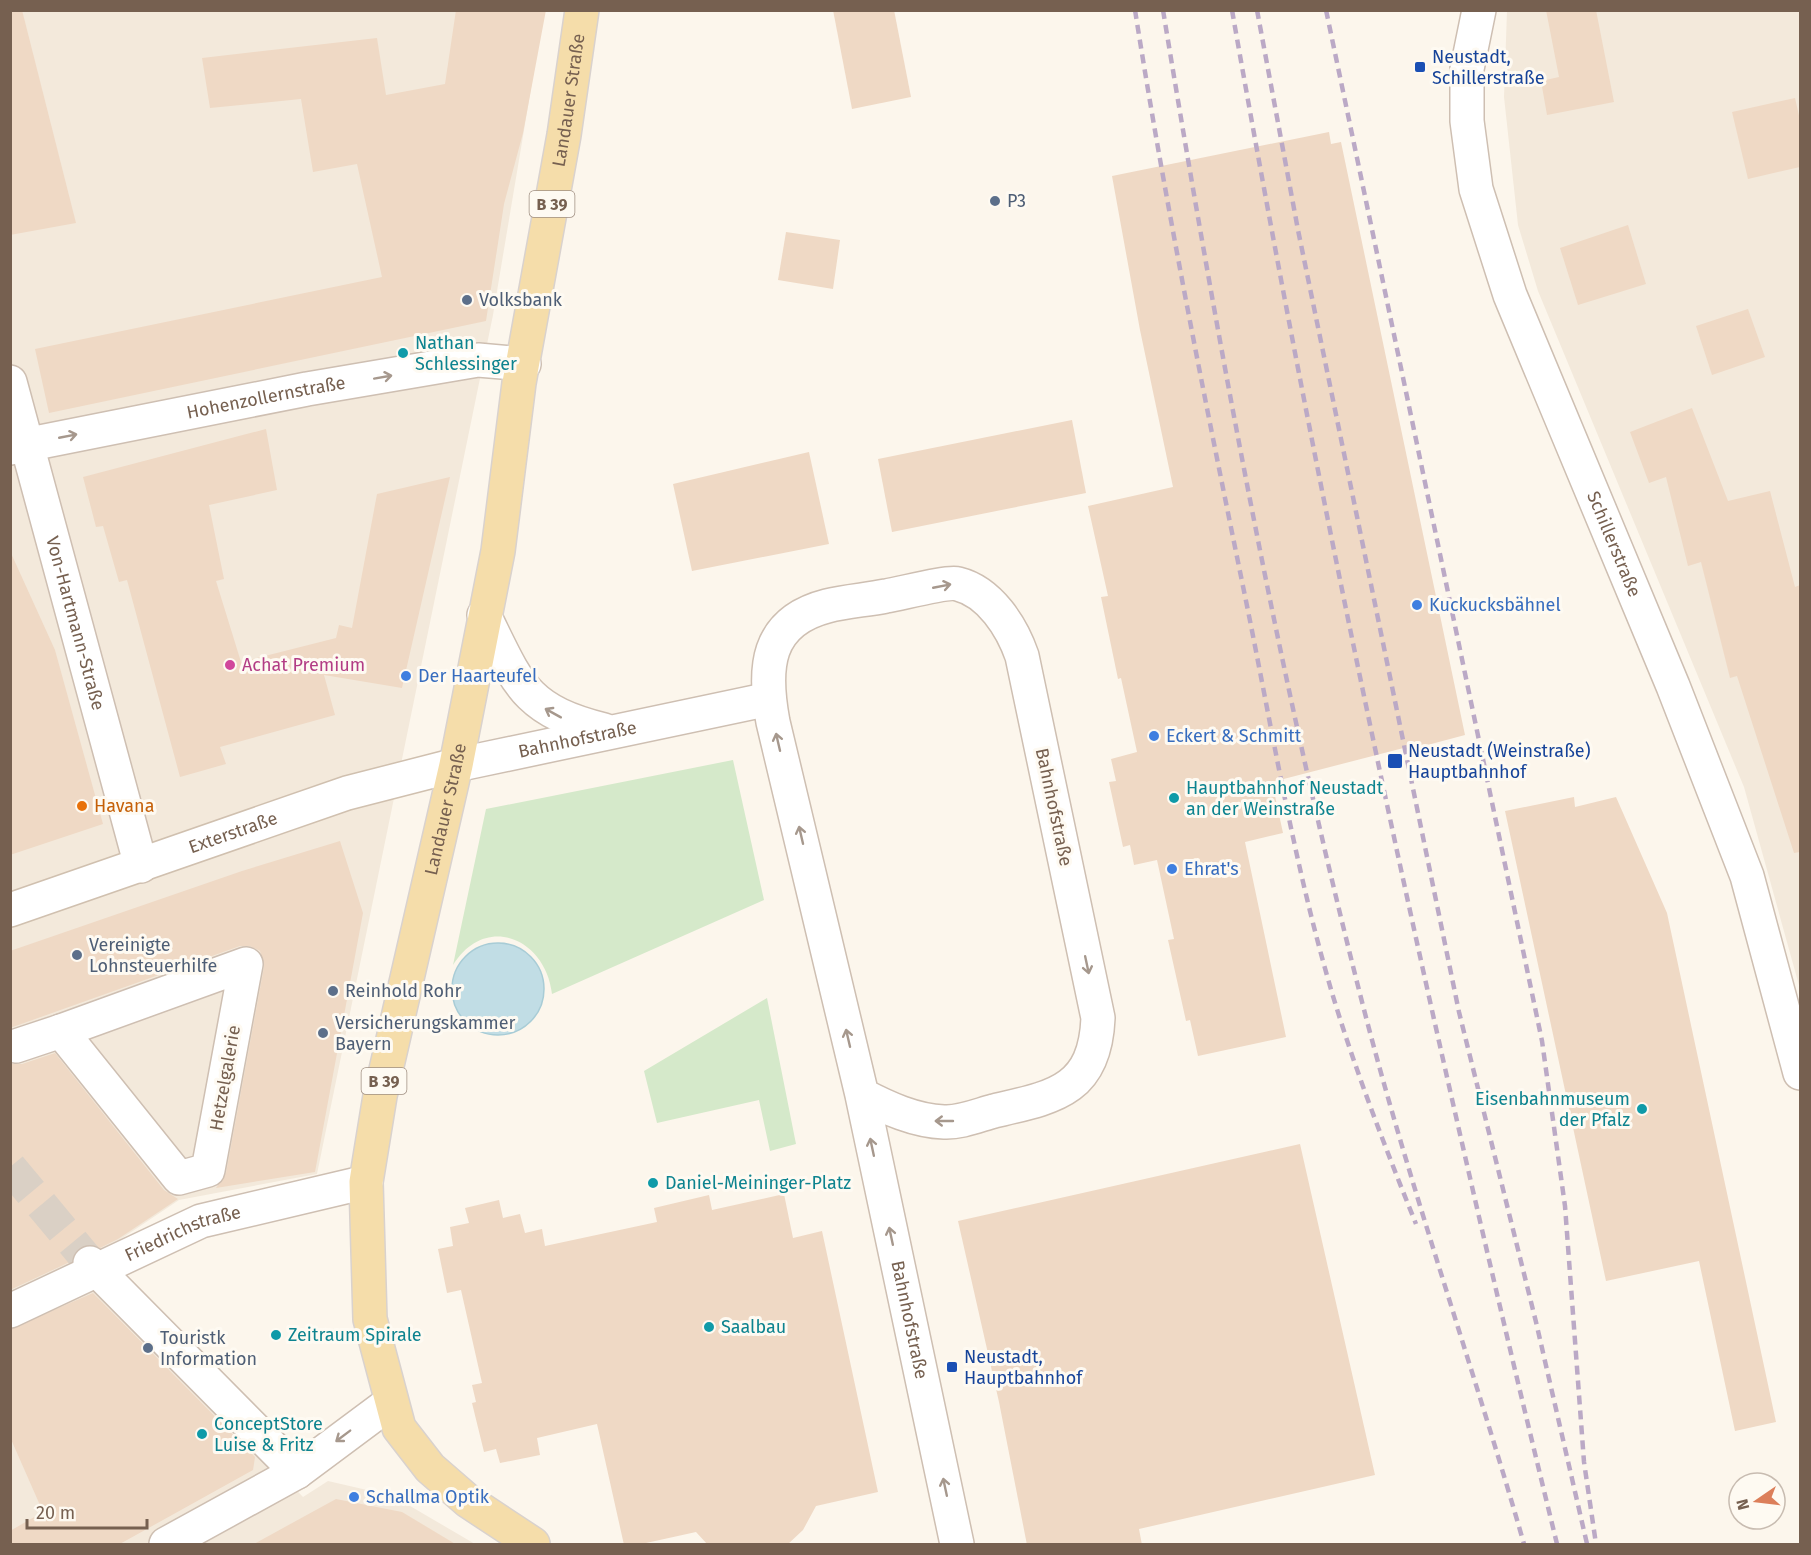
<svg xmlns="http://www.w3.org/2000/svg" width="1811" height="1555" font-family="'Fira Sans',sans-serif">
	<rect width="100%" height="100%" fill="#fcf6ec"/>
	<g fill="#f3e9db">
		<polygon points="11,11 544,11 493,315 317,1174 179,1200 82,1265 303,1497 328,1481 393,1496 475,1544 11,1544"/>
		<polygon points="1507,11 1800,11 1800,989 1744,787 1538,291 1518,225 1504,97"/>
	</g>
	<g fill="#d5e9ca">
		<path d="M733,760L764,900L552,994C546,939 486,912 453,965L486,809Z"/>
		<polygon points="767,998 796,1144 770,1151 759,1100 657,1123 644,1071"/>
	</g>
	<circle fill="#c1dde5" stroke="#a8ccd6" stroke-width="1.5" cx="498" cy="989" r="46"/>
	<g fill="#efd9c5">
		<polygon points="22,10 76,223 10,235 10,12"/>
		<polygon points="456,10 546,10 523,133 504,204 486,321 49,413 35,349 382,277 357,164 313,172 301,99 210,108 202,58 377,38 386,95 445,84"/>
		<polygon points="833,10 894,10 911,97 852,109"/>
		<polygon points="1546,10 1596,10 1614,102 1547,115 1541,81 1559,77"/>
		<polygon points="1795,98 1800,120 1800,167 1748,179 1732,112"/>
		<polygon points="1329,132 1331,144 1341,142 1465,735 1420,747 1419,744 1272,782 1283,833 1245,842 1286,1037 1198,1056 1190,1020 1186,1021 1168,940 1174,939 1157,860 1134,865 1130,845 1123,847 1109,782 1116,781 1111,759 1137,752 1121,678 1118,679 1101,597 1108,596 1088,506 1173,487 1140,330 1112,176"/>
		<polygon points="1628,225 1646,284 1578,305 1560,248"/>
		<polygon points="786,232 840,240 833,289 778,280"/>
		<polygon points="1748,309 1765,357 1712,375 1696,326"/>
		<polygon points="1692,408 1728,501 1770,491 1795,587 1800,585 1800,852 1794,853 1737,676 1730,678 1701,562 1688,566 1666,477 1649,483 1630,432"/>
		<polygon points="1072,420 1086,493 892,532 878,459"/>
		<polygon points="266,429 277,490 209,505 224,579 216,581 241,662 336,638 339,625 352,628 377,494 450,477 402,688 324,675 335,715 220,747 226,764 180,777 127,580 119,582 103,526 96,527 83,477"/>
		<polygon points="809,452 829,544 692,571 673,484"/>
		<polygon points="10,551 55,650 103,824 10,855"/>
		<polygon points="1574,797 1575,807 1616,797 1667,913 1776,1422 1735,1431 1699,1261 1606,1281 1505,811"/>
		<polygon points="340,841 363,913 315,1172 216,1188 226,1173 264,967 260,951 250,946 240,946 10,1028 10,951 242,871"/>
		<polygon points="55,1053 164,1190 178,1199 118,1239 100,1248 85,1245 76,1250 72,1261 10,1290 10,1064 22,1064"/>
		<polygon points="1300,1144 1375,1475 1139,1529 1142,1545 1027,1545 999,1402 958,1221"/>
		<polygon points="784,1194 793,1238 822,1231 878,1492 816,1506 803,1530 787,1545 708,1545 696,1532 637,1545 624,1545 597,1424 537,1438 540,1455 500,1463 496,1449 484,1452 472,1403 476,1402 472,1385 482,1383 461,1290 447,1293 438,1249 453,1246 450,1227 469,1223 465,1208 499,1200 503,1218 520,1214 525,1233 542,1229 545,1246 657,1222 654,1208 709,1195 712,1210"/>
		<polygon points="93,1293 255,1457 253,1470 118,1545 10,1545 10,1531 43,1512 10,1437 10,1329"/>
		<polygon points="336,1499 402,1512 457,1545 252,1545"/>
	</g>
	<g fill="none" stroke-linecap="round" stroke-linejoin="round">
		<polyline stroke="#dad0c5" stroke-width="33" stroke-dasharray="33 16" stroke-linecap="butt" points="10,1167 90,1263"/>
		<g stroke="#cebfb2" stroke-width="36">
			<g id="pedestrian">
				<polygon points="246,964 208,1170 179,1178 61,1031"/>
				<polyline points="16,1046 61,1031"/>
				<polyline points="90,1263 297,1472"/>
				<path id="s1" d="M10,1311L201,1221L366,1182"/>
			</g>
		</g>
		<g stroke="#cebfb2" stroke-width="36">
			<g id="minor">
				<path id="s2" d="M10,382L141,866"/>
				<path id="s3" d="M10,448L307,389L478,360L524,364"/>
				<path d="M484,615C518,684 524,710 604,730"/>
				<path id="s4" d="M456,765L769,699"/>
				<path id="s5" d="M862,1095C887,1108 915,1121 944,1122C960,1123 979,1115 994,1111C1054,1097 1095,1091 1098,1018L1022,656C1012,627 990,592 958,584C947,581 900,594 886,596C866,600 846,601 827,606C765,622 763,669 773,722L862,1095L957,1544"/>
				<polyline points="166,1544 297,1472 391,1402"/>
			</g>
		</g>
		<g stroke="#cebfb2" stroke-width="36">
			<g id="tertiary">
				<path id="s6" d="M1479,10L1467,69V121L1476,189L1510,295L1673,686L1747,876L1800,1073"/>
			</g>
		</g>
		<g stroke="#d0c0af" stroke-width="36">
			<g id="secondary">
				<path id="s7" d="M10,910L347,793L456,765"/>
			</g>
		</g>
		<g stroke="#d9d2ce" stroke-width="36">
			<g id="primary">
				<path id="s8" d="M533,1544L468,1501L430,1468L399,1428L370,1319L366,1182L380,1096L456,765L498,551L519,383L564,135L582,10"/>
			</g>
		</g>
		<use href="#pedestrian" stroke="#fff" stroke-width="33"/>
		<use href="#minor" stroke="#fff" stroke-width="33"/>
		<use href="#tertiary" stroke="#fff" stroke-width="33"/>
		<use href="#secondary" stroke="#fff" stroke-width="33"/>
		<use href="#primary" stroke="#f5ddaa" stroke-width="33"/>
		<g stroke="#bba9c6" stroke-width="4.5" stroke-dasharray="9 6" stroke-linecap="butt">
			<path d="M1135,10C1166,207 1205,401 1245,596C1273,733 1295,872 1336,1006C1359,1080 1387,1152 1416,1224"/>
			<path d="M1163,10C1217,339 1277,667 1359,990C1406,1177 1471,1359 1524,1544"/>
			<path d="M1232,10C1322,525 1433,1037 1557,1544"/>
			<polyline points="1257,10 1298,230 1459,1012 1536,1322 1587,1544"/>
			<polyline points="1326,10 1542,1041 1565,1206 1584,1462 1596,1544"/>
		</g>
	</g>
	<defs><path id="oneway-shaft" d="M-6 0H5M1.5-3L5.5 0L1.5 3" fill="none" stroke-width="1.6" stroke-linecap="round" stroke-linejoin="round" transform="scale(1.5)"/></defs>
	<g stroke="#a6988d">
		<use href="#oneway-shaft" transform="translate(383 377) rotate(-10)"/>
		<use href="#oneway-shaft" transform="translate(68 436) rotate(-11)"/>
		<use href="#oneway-shaft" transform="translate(942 586) rotate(-11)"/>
		<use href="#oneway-shaft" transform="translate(553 713) rotate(-151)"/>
		<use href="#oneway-shaft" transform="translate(778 742) rotate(-103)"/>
		<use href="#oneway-shaft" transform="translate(801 835) rotate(-103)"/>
		<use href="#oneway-shaft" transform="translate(1087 965) rotate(78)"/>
		<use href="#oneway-shaft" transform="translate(848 1038) rotate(-103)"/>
		<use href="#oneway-shaft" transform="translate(944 1121) rotate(-180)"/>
		<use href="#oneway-shaft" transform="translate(872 1147) rotate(-102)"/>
		<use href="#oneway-shaft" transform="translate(891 1236) rotate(-102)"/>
		<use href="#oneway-shaft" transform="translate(343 1436) rotate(143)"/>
		<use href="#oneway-shaft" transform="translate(945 1487) rotate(-102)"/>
	</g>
	<g fill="#1a4fb4" stroke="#fefaf2" stroke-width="2">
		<rect x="1414" y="61" width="12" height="12" rx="3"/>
		<rect x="1387" y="753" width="16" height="16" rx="3"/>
		<rect x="946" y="1361" width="12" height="12" rx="3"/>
	</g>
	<g fill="#5c6f8a" stroke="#fefaf2" stroke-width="2">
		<circle cx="995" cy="201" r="6"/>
		<circle cx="467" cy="300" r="6"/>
		<circle cx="77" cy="955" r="6"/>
		<circle cx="333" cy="991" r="6"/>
		<circle cx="323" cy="1033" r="6"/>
		<circle cx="148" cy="1348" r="6"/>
	</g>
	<g fill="#0f9aa8" stroke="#fefaf2" stroke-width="2">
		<circle cx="403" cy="353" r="6"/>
		<circle cx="1174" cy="798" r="6"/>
		<circle cx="1642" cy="1109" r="6"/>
		<circle cx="653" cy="1183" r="6"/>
		<circle cx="709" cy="1327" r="6"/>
		<circle cx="276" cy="1335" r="6"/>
		<circle cx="202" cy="1434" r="6"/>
	</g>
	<g fill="#3f7fe0" stroke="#fefaf2" stroke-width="2">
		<circle cx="1417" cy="605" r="6"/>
		<circle cx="406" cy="676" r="6"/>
		<circle cx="1154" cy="736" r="6"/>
		<circle cx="1172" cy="869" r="6"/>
		<circle cx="354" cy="1497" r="6"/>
	</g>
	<circle fill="#d1479c" stroke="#fefaf2" stroke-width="2" cx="230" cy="665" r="6"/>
	<circle fill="#e8710a" stroke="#fefaf2" stroke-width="2" cx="82" cy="806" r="6"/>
	<g text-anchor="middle" stroke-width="6" stroke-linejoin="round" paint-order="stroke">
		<g fill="#fefaf2" stroke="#9f8e81" stroke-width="1.5">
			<rect x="529.5" y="191" width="45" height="26" rx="4.5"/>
			<rect x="361.5" y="1068" width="45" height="26" rx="4.5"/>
		</g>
		<g font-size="16" font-weight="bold" fill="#766050">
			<text x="552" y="210">B 39</text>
			<text x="384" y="1087">B 39</text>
		</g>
		<g font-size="18" fill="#164399" stroke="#fefaf2" text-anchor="start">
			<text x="1432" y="63">Neustadt,<tspan x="1432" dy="21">Schillerstraße</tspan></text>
			<text x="1408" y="757">Neustadt (Weinstraße)<tspan x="1408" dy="21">Hauptbahnhof</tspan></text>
			<text x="964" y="1363">Neustadt,<tspan x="964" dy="21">Hauptbahnhof</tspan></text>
		</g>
		<g font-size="18" fill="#766050" stroke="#fefaf2">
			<text dy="6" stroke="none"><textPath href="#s8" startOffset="1530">Landauer Straße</textPath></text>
			<text dy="6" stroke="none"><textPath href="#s3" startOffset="261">Hohenzollernstraße</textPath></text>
			<text dy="6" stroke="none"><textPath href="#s6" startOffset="562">Schillerstraße</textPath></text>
			<text dy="6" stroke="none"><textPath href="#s2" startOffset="250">Von-Hartmann-Straße</textPath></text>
			<text dy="6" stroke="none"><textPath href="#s4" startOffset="124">Bahnhofstraße</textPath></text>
			<text transform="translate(1054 807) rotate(78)" y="6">Bahnhofstraße</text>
			<text dy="6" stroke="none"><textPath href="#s8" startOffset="810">Landauer Straße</textPath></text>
			<text dy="6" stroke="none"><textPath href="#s7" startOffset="236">Exterstraße</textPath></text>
			<text transform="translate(225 1078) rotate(-80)" y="6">Hetzelgalerie</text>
			<text dy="6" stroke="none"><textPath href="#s1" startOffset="190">Friedrichstraße</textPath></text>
			<text dy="6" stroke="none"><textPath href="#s5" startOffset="1656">Bahnhofstraße</textPath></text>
		</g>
		<g font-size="18" fill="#4e5e75" stroke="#fefaf2" text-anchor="start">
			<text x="1007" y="207">P3</text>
			<text x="479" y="306">Volksbank</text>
			<text x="89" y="951">Vereinigte<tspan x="89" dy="21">Lohnsteuerhilfe</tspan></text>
			<text x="345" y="997">Reinhold Rohr</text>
			<text x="335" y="1029">Versicherungskammer<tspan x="335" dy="21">Bayern</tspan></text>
			<text x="160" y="1344">Touristk<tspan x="160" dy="21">Information</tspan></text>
		</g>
		<g font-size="18" fill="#0d838f" stroke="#fefaf2" text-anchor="start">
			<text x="415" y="349">Nathan<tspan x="415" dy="21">Schlessinger</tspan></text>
			<text x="1186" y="794">Hauptbahnhof Neustadt<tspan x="1186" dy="21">an der Weinstraße</tspan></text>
			<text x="1630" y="1105" text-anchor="end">Eisenbahnmuseum<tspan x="1630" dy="21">der Pfalz</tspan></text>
			<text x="665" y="1189">Daniel-Meininger-Platz</text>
			<text x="721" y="1333">Saalbau</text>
			<text x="288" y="1341">Zeitraum Spirale</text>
			<text x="214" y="1430">ConceptStore<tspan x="214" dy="21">Luise &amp; Fritz</tspan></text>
		</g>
		<g font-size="18" fill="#366cbe" stroke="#fefaf2" text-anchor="start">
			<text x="1429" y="611">Kuckucksbähnel</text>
			<text x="418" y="682">Der Haarteufel</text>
			<text x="1166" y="742">Eckert &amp; Schmitt</text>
			<text x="1184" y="875">Ehrat's</text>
			<text x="366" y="1503">Schallma Optik</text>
		</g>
		<g font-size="18" fill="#b23c85" stroke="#fefaf2" text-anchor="start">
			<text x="242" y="671">Achat Premium</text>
		</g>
		<g font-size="18" fill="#c56008" stroke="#fefaf2" text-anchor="start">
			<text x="94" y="812">Havana</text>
		</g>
	</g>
	<rect width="1811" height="1555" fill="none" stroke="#766050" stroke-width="24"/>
	<g transform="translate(1757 1501) rotate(256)"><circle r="28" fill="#fefaf2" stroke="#c8bcb1" stroke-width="1.5"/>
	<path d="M0-4.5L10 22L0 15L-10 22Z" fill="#dc7f5a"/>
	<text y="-9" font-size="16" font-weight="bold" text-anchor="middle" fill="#766050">N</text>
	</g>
	<path d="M27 1519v9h120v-9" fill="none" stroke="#766050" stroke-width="3"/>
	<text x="36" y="1519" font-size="18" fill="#766050" stroke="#fefaf2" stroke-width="4.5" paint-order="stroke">20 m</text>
</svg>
